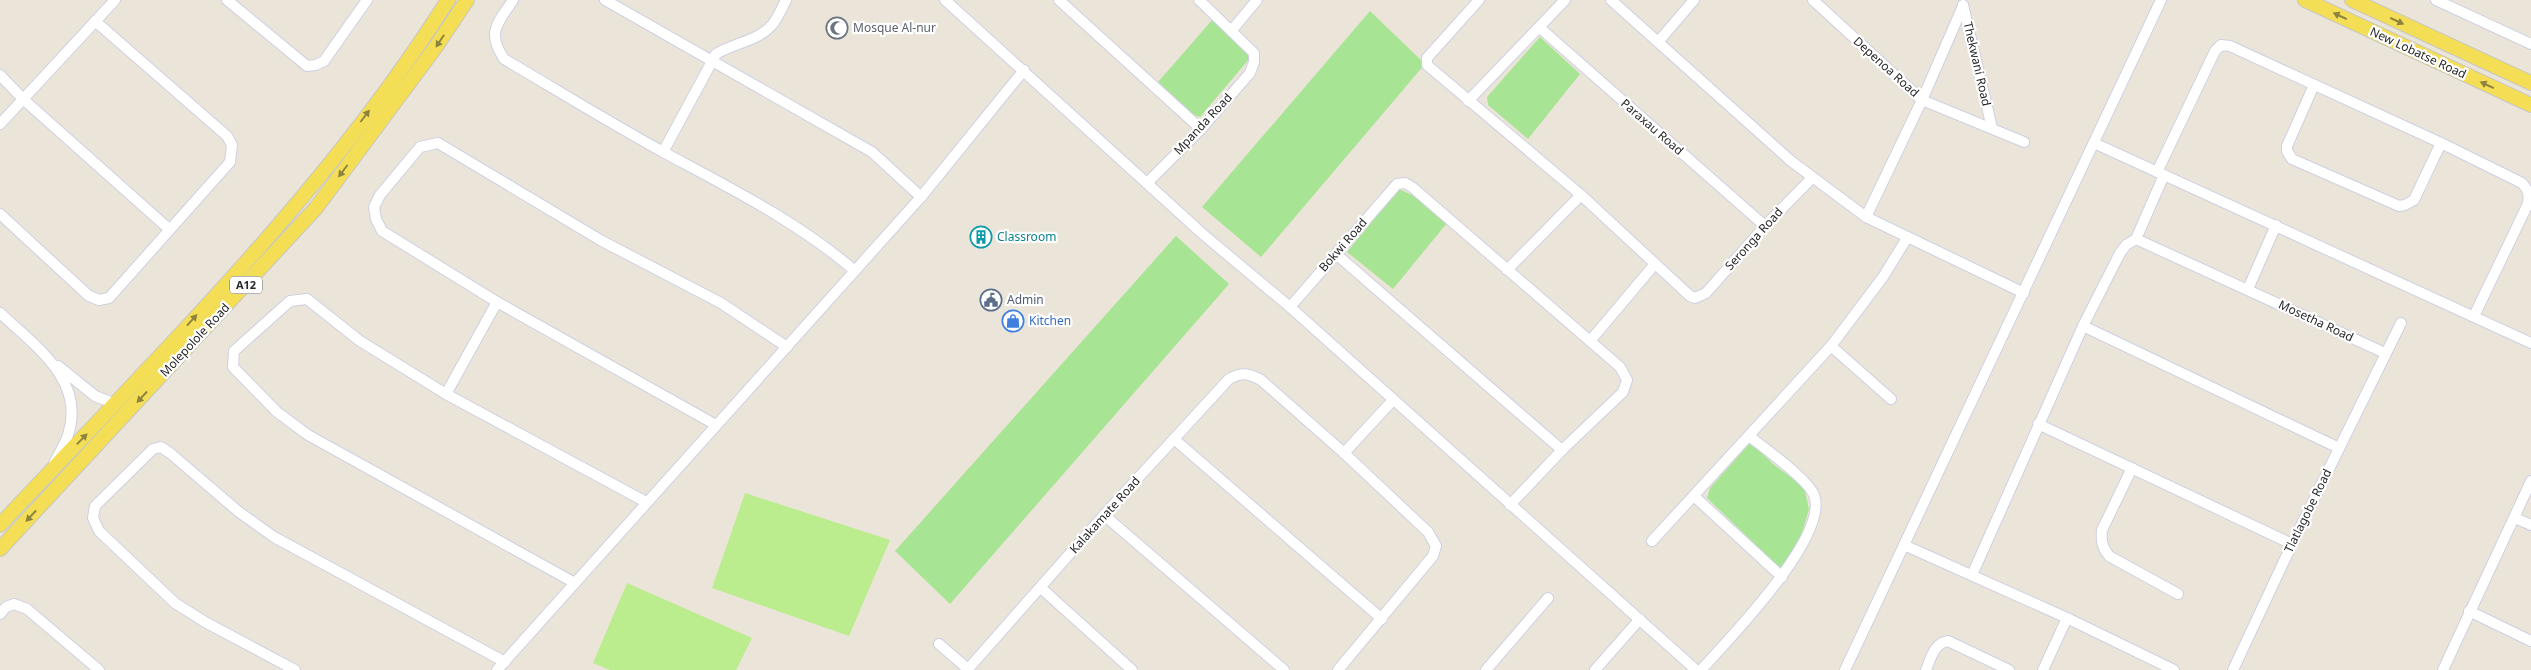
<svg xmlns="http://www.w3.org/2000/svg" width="2531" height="670" font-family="'Noto Sans',sans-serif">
	<rect width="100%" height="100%" fill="#ebe5d9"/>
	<g fill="#a7e493">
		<polygon points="1370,11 1425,64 1261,257 1202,207"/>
		<polygon points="1213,19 1251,51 1250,58 1200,117 1194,115 1158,82"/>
		<polygon points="1540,37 1580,74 1528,139 1488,105 1487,97"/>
		<polygon points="1399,189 1412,195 1447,223 1393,289 1347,252"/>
		<polygon points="1176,236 1229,284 950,604 895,551"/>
		<polygon points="1751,442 1773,464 1804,487 1809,509 1799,543 1780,568 1707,498 1710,488"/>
	</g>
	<g fill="#bbec8e">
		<polygon points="745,493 890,540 849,636 712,588"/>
		<polygon points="627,583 752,638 736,670 610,670 593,663"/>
	</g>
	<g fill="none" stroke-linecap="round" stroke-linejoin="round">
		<g stroke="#ced0e2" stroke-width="12">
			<g id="minor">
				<polyline points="227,0 307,66 316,65 324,61 367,0"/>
				<path d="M513,0C498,23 486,32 504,59C557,90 610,123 665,153C730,188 798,222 855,271"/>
				<polyline points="605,0 872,152 921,197"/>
				<polyline points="945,0 1205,236 1290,307 1696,670"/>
				<polyline points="1059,0 1201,129"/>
				<polyline points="1479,0 1427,58 1427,65 1581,195 1690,296 1695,298 1706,293 1765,226 1812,178"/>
				<polyline points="1611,0 1791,161 1866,217 2024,293"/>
				<polyline points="1813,0 1922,100 2024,142"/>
				<polyline points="2436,0 2531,44"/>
				<polyline points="1963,5 1992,128"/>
				<polyline points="1540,28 1765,226"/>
				<polyline points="1232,30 1257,0"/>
				<polyline points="1658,42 1694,0"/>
				<polyline points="0,75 23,99 169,229"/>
				<polyline points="2314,85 2287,146 2287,151 2292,159 2399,206 2405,205 2414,200 2441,143"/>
				<polyline points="1468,101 1565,0"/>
				<polyline points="0,124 115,0"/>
				<polyline points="2094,143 2531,343"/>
				<path d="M663,152L716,54C734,43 758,41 772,25C778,18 782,8 786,0"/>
				<path d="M2157,172L2215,51L2221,45L2230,46L2441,143L2522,183C2529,190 2530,197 2527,206L2474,316"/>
				<polyline points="1147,183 1201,129 1250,73 1254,62 1254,53 1199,0"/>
				<polyline points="0,214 89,296 99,300 109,298 230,162 232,145 227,136 95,21"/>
				<polyline points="1866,217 1922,100 1963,6"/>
				<polyline points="2136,239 2385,353"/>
				<polyline points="1336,254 1562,450"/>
				<polyline points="1507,270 1581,195"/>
				<polyline points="2248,289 2276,225"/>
				<polyline points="1290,307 1397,184 1405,183 1412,187 1620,367 1627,380 1623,392 1562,450 1510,505"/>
				<path d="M0,313C35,346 86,380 68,435C65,444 59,454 54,463"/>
				<polyline points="2083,326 2339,448"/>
				<polyline points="1590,341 1655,264"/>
				<polyline points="1831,346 1891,399"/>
				<polyline points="58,366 95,396 116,404"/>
				<polyline points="446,394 497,302"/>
				<polyline points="2038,424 2292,544"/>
				<polyline points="716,425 497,302 382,231 376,219 374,207 380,195 420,147 438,143 602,241 721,303 787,347"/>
				<polyline points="1174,439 1382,619"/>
				<polyline points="1344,453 1393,400"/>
				<path d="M2132,468L2102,530C2101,541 2102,547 2109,556L2178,594"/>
				<polyline points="1695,497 1782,577"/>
				<polyline points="1104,515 1284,670"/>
				<polyline points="2515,518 2531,525"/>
				<polyline points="1652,541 1831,346 1883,277 1907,238"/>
				<polyline points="1904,545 2067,618 2174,670"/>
				<polyline points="1972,575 2083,326 2120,253 2126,245 2136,239 2164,175"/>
				<polyline points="575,583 308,435 277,412 233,367 234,351 290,301 307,299 360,341 446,394 646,502"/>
				<polyline points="1041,588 1132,670"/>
				<polyline points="2469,611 2531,641"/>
				<polyline points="0,614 6,607 14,604 27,609 99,670"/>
				<polyline points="939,644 969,670"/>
				<path d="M968,669L1104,515L1229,379C1242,372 1248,373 1261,380L1344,453L1428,532L1436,546L1433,556L1338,670"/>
				<polyline points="295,670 205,622 175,603 99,531 93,518 95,506 153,449 161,447 170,453 239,512 274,537 505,662"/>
				<polyline points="497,670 921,197 1024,70"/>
				<polyline points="1486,670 1548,598"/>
				<polyline points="1595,670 1640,619"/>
				<path d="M1701,670C1728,640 1830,536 1814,495C1808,479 1764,448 1749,436"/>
				<polyline points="1845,670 2161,0"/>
				<path d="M1926,670C1931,658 1934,643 1948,641L2009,670"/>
				<polyline points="2043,670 2067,618"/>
				<polyline points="2233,670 2292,544 2401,323"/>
				<polyline points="2443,670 2531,481"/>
			</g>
		</g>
		<g stroke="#c7c7c7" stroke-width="16">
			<g id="major">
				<polyline points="2305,0 2531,105"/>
				<polyline points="2352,0 2531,83"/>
				<path d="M0,525C157,357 325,195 448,0"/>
				<polyline points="0,549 316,208 435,48 467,0"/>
			</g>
		</g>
		<use href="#minor" stroke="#fff" stroke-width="10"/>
		<use href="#major" stroke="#f4de55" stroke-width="14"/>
	</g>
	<defs><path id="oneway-solid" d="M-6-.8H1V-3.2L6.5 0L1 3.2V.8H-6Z" transform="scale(1.25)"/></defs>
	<g fill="#8e833e">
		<use href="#oneway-solid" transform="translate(2340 16) rotate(-155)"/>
		<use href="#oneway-solid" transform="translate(2397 21) rotate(25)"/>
		<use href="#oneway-solid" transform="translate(440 41) rotate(123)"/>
		<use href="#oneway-solid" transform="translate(2487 85) rotate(-155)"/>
		<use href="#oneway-solid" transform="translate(365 116) rotate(-53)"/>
		<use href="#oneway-solid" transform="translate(343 171) rotate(127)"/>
		<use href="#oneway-solid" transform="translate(192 320) rotate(-48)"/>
		<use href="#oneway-solid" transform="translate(142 397) rotate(133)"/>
		<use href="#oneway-solid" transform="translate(82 439) rotate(-46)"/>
		<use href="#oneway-solid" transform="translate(31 516) rotate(133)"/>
	</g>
	<defs>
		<g id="mosque-ring" transform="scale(1.125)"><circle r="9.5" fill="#fff" stroke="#6b7280" stroke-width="1.5"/><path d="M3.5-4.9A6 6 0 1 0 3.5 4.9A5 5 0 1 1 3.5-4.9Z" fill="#6b7280"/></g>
		<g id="building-ring" transform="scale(1.125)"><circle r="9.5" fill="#fff" stroke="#0f9aa8" stroke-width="1.5"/><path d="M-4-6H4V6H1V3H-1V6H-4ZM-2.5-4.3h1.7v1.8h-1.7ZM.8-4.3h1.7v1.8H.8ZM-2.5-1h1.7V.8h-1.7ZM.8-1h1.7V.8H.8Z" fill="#0f9aa8"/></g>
		<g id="civic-ring" transform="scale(1.125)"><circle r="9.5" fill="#fff" stroke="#5c6f8a" stroke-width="1.5"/><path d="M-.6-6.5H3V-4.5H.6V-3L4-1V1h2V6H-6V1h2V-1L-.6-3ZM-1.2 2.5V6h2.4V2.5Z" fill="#5c6f8a"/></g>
		<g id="shop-ring" transform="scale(1.125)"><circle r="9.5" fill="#fff" stroke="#3f7fe0" stroke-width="1.5"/><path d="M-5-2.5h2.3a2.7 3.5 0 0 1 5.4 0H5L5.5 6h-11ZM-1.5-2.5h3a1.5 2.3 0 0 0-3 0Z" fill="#3f7fe0"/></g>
	</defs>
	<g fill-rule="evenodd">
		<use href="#mosque-ring" x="837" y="28"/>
		<use href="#building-ring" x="981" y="237"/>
		<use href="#civic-ring" x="991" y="300"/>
		<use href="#shop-ring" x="1013" y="321"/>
	</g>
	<g text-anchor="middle" stroke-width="4.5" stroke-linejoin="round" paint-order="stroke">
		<rect fill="#fff" stroke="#686868" stroke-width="1" x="230" y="276.5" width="32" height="17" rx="4"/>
		<g font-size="11" font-weight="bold" fill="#282828">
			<text x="246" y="289">A12</text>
		</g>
		<g font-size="12" fill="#5b616d" stroke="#fff" text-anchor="start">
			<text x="853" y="32">Mosque Al-nur</text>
		</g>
		<g font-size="12" fill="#282828" stroke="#fff">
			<text transform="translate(2418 53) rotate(25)" y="4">New Lobatse Road</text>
			<text transform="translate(1977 64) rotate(77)" y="4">Thekwani Road</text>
			<text transform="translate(1886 67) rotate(42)" y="4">Depenoa Road</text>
			<text transform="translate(1203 124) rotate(-47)" y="4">Mpanda Road</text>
			<text transform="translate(1652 127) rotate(41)" y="4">Paraxau Road</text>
			<text transform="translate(1754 239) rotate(-48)" y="4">Seronga Road</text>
			<text transform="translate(1343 245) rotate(-49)" y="4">Bokwi Road</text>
			<text transform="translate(2316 321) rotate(25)" y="4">Mosetha Road</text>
			<text transform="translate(195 340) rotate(-47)" y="4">Molepolole Road</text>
			<text transform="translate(2308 511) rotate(-64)" y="4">Tlatlagobe Road</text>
			<text transform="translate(1105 515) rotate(-48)" y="4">Kalakamate Road</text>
		</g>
		<g font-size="12" fill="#0d838f" stroke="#fff" text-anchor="start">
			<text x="997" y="241">Classroom</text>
		</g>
		<g font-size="12" fill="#4e5e75" stroke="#fff" text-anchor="start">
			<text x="1007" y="304">Admin</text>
		</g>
		<g font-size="12" fill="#366cbe" stroke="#fff" text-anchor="start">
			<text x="1029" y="325">Kitchen</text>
		</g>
	</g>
</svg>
